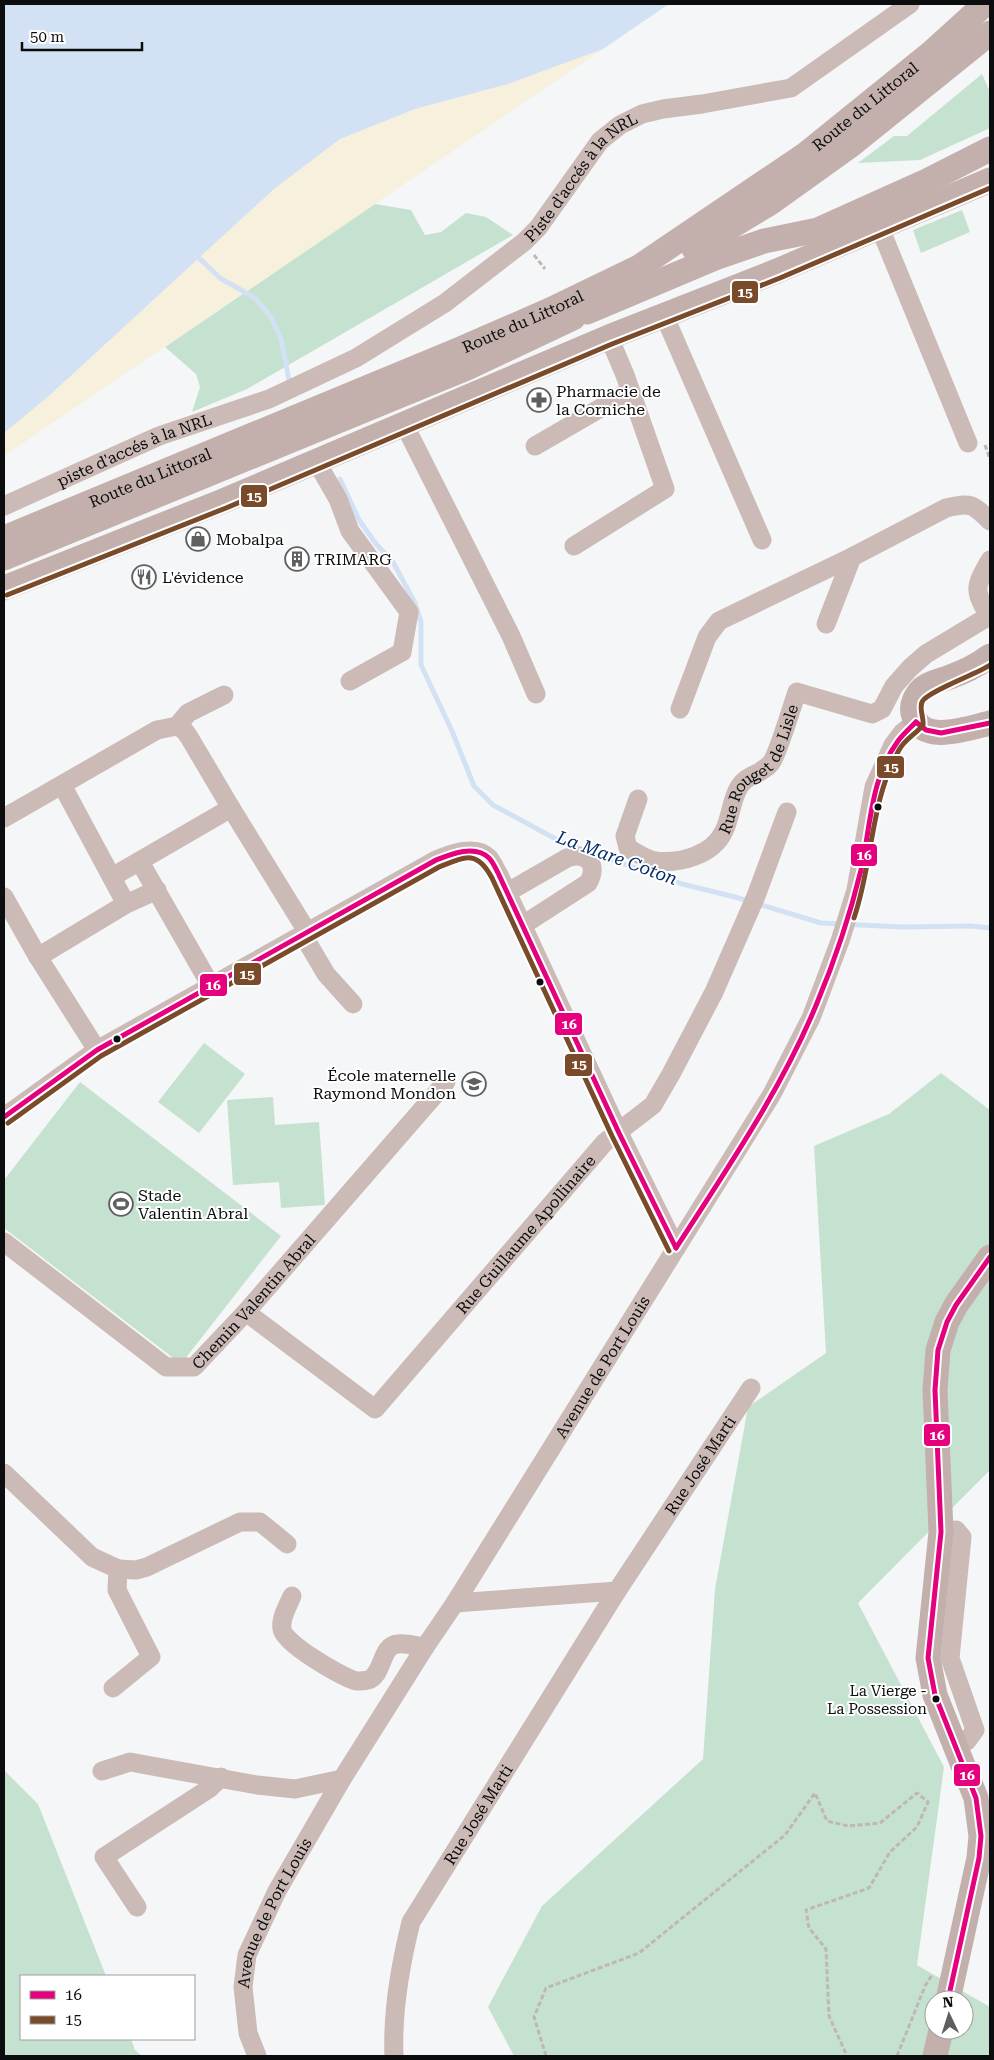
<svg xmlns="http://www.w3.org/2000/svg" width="994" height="2060" font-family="'Roboto Serif',serif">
	<rect width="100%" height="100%" fill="#f5f6f8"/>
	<g fill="#c5e2d0" fill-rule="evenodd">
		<polygon points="982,74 990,92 990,128 920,160 858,163 894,136 907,136"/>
		<polygon points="375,204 411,210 425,235 441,232 466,213 486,217 513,235 247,389 192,412 200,387 196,374 165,347"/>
		<polygon points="962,210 970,232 921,253 913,230"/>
		<polygon points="204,1043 245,1074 199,1133 158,1102"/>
		<path d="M941,1073L990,1110V1470L858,1603L944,1767L917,1965L990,2007V2056H514L488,2007L542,1906L703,1759L715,1589L748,1407L826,1353L814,1146L889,1114ZM934,2000H964V2030H934Z"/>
		<polygon points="80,1082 281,1236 181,1364 4,1228 4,1180"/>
		<polygon points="273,1097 275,1125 319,1122 325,1205 281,1208 279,1182 233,1185 227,1100"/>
		<polygon points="4,1770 38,1804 106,1976 21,1976 21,2039 131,2039 135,2050 142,2056 4,2056"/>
	</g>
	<polygon fill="#f6f0dd" points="603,49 4,456 4,433 50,395 274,189 340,139 415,109 508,84"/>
	<polygon fill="#d3e1f4" points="4,4 669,4 603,49 508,84 415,109 340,139 274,189 50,395 4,433"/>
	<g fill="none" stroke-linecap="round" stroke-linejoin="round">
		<g stroke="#d3e1f4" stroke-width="5">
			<polyline points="200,259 220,278 255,298 271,317 281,339 290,385"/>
			<polyline points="340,479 359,520 376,544 393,562 415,603 421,622 421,665 452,731 474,786 493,805 554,838 581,849"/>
			<polyline points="589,852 682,884 735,897 821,923 902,927 971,926 990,928"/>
		</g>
		<g stroke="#bfb7b6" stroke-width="3" stroke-dasharray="5 2.5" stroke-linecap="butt">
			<polyline points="534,255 545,269"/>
			<polyline points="985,445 990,459"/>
			<polyline points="546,2056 534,2017 546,1988 639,1953 785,1835 815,1793 827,1821 848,1826 880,1823 917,1793 928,1802 917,1827 890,1852 869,1888 806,1910 809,1928 826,1949 829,2016 847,2056"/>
			<polyline points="897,2056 925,1986 932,1975"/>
		</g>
		<g stroke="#cbbab6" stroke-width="19">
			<polyline points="880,228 968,443"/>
			<polyline points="664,315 762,540"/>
			<polyline points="404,424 511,636 536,694"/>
			<polyline points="535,446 630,391"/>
			<polyline points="316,461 338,499 350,531 409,612 402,652 350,681"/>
			<path id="s1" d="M4,506L159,436L269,399L356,358L445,303L524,242L538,228L600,141L620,125L642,114L663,109L702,104L791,88L910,4"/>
			<polyline points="574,546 665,489 625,375 609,337"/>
			<path d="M989,616C973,589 975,587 990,560"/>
			<polyline points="826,624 852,557"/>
			<path d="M680,709L707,637L719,621L852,557L946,508C971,502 973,504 990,521"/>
			<polyline points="177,726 188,713 224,695"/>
			<polyline points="62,785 126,904"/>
			<path id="s2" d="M638,799L625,836L628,848C637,853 645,859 655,861C680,864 713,855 724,831C730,819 731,804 737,791C745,773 759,777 771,763C778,754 792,706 797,692L872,714L882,709L894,686L910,668L926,654L989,616"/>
			<polyline points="4,818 157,730 177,726 184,730 189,737 231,808 308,933"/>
			<polyline points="140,862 211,986"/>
			<polyline points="112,877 231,808"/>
			<path d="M508,892L567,858C587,851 599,865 588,883L523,925"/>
			<polyline points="4,897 38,957 97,1050"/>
			<polyline points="303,935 326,974 353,1004"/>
			<polyline points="38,957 126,904 157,890"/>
			<path d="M4,1117L97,1050L436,860C451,854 476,844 489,858C493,863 496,870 499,875L619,1133L676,1248"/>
			<path id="s3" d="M4,1242L166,1367H194L246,1312L446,1082"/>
			<path id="s4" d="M246,1312L375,1409L605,1142L653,1105L671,1074L714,992L756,896L787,812"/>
			<polyline points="4,1473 92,1557 118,1569 117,1590 151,1657 113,1688"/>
			<polyline points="941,1532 956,1530 962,1537 950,1658 975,1730 967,1741 957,1745"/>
			<polyline points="118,1569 136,1570 147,1567 240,1522 260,1522 287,1544"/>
			<path d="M292,1596C288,1606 280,1618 282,1629C284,1644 341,1676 356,1681C359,1681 364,1681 368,1680C384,1675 380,1645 398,1644C406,1643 416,1646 425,1647"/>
			<polyline points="455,1603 617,1591"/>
			<polyline points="102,1771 130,1762 257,1785 295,1789 342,1779"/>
			<polyline points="137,1907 104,1857 210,1788 221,1777"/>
			<path id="s5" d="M257,2056L248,2033L243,1987L247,1955L277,1891L342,1779L425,1647L455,1603L772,1094L811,1018L840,941L856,890L874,787L893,745L902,733L916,722"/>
			<path id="s6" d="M394,2056C392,2010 400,1966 411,1922L617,1591L751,1388"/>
		</g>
		<g stroke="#c3b0ac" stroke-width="25">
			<polyline points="694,249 770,203 851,145 990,33"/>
			<polyline points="587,312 715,258 764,241 818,230 927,181 990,149"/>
			<path id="s7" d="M4,538L458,350L550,310L639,267L806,154L931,53L985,4"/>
			<polyline points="4,558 467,368 573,318"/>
			<polyline points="4,588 223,501 609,337 777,271 990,180"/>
			<path d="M990,656C978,665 964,672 950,677C940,681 930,682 922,689C916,695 911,704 913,713C920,746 969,728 990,723"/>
			<polyline points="948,2000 979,1858 981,1836 976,1798 935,1695 928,1658 941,1532 935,1390 938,1350 947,1322 956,1305 990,1257"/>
			<polyline points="935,2056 941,2030"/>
		</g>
		<g stroke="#fff" stroke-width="9">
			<g id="bus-1">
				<polyline points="916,722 926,730 941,733 990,723"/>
				<path d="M4,1117L97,1050L436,860C451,854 475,844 489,858C493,862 496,869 499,875L619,1133L676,1248"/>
				<path d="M676,1248C726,1170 782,1089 817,1003C835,960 850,915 861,870C871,826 870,779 898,741C903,734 910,728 916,722"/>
				<polyline points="948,2000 979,1858 981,1836 976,1798 935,1695 928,1658 941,1532 935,1390 938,1350 947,1322 956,1305 990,1257"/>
			</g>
		</g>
		<g stroke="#fff" stroke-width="9">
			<g id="bus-2">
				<polyline points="7,595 226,508 612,344 780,278 990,188"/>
				<path d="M854,918C873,863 870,801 899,750C905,739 916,734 923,725C924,717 919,710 922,702C926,692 977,674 990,665"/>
				<path d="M8,1123L101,1056L439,867C466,856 477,850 492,878L612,1136L669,1251"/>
			</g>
		</g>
		<use href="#bus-1" stroke="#e5007d" stroke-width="5"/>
		<use href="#bus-2" stroke="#7a4b2a" stroke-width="5"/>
	</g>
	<defs>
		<g id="pharmacy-ring" transform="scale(1.25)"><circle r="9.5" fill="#fff" stroke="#5e5f60" stroke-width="1.5"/><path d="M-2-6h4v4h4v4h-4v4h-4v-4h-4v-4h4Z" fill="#5e5f60"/></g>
		<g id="shop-ring" transform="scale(1.25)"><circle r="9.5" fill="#fff" stroke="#5e5f60" stroke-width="1.5"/><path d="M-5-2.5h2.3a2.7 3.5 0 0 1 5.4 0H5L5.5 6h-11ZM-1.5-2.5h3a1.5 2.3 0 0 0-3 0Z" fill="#5e5f60"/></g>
		<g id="building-ring" transform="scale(1.25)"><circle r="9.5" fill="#fff" stroke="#5e5f60" stroke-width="1.5"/><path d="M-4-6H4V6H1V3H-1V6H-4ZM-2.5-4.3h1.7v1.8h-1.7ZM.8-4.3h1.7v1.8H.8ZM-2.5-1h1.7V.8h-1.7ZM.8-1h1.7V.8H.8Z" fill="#5e5f60"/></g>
		<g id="restaurant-ring" transform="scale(1.25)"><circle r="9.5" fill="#fff" stroke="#5e5f60" stroke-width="1.5"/><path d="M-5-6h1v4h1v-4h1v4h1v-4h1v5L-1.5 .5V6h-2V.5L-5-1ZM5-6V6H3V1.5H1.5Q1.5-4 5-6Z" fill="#5e5f60"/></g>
		<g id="school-ring" transform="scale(1.25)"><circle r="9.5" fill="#fff" stroke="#5e5f60" stroke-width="1.5"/><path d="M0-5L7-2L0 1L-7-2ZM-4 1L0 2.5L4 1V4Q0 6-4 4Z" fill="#5e5f60"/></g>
		<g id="stadium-ring" transform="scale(1.25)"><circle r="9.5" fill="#fff" stroke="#5e5f60" stroke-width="1.5"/><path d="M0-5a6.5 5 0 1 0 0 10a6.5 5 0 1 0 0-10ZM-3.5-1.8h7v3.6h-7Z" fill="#5e5f60"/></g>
	</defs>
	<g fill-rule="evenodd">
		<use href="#pharmacy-ring" x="539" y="400"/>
		<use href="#shop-ring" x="198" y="539"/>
		<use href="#building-ring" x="297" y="559"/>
		<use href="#restaurant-ring" x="144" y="577"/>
		<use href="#school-ring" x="474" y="1084"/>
		<use href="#stadium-ring" x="121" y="1204"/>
	</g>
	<g fill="#0c0d0e" stroke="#fff" stroke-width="2">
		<circle cx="878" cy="807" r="4.5"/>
		<circle cx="540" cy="982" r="4.5"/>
		<circle cx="117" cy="1039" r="4.5"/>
		<circle cx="936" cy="1699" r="4.5"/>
	</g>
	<g text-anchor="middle" stroke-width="4" stroke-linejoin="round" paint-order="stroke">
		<g font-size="15" fill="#0c0d0e" stroke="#fff" text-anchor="end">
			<text x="927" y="1696">La Vierge -<tspan x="927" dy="18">La Possession</tspan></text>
		</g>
		<g font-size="16" fill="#0c0d0e" stroke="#fff">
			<text dy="6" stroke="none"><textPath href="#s7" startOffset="968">Route du Littoral</textPath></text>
			<text dy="6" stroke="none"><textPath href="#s1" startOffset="674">Piste d'accés à la NRL</textPath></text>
			<text dy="6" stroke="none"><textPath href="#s7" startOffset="562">Route du Littoral</textPath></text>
			<text dy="6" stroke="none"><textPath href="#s1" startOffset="142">piste d'accés à la NRL</textPath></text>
			<text dy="6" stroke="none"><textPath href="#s7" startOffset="158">Route du Littoral</textPath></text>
			<text dy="6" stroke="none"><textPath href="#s2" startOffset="235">Rue Rouget de Lisle</textPath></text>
			<text dy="6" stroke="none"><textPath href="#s4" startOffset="392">Rue Guillaume Apollinaire</textPath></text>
			<text dy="6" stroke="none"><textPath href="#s3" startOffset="321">Chemin Valentin Abral</textPath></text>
			<text dy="6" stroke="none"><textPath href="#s5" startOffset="791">Avenue de Port Louis</textPath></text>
			<text dy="6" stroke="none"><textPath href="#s6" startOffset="676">Rue José Marti</textPath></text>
			<text dy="6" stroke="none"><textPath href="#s6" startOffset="262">Rue José Marti</textPath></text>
			<text dy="6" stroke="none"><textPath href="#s5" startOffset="152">Avenue de Port Louis</textPath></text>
		</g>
		<g font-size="16" fill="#0c0d0e" stroke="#fff" text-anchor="start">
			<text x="556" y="397">Pharmacie de<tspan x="556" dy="18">la Corniche</tspan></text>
			<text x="216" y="545">Mobalpa</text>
			<text x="314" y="565">TRIMARG</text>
			<text x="162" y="583">L'évidence</text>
			<text x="456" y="1081" text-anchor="end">École maternelle<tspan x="456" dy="18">Raymond Mondon</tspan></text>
			<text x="138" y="1201">Stade<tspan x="138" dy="18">Valentin Abral</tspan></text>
		</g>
		<g font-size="18" font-style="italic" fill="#032f65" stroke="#fff">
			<text transform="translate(617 858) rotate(20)" y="6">La Mare Coton</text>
		</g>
	</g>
	<g stroke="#fff" stroke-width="2">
		<rect x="731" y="280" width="28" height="24" rx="5" fill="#7a4b2a"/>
		<rect x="240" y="484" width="28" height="24" rx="5" fill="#7a4b2a"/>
		<rect x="876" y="755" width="29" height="24" rx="5" fill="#7a4b2a"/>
		<rect x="850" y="843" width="28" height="24" rx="5" fill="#e5007d"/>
		<rect x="233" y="962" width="29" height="24" rx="5" fill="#7a4b2a"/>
		<rect x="199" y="973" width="29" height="24" rx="5" fill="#e5007d"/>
		<rect x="554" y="1012" width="29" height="24" rx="5" fill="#e5007d"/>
		<rect x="564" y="1053" width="29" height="24" rx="5" fill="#7a4b2a"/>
		<rect x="923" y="1423" width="28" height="24" rx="5" fill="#e5007d"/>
		<rect x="953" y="1763" width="28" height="24" rx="5" fill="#e5007d"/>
	</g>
	<g font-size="14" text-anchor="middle" font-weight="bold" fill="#fff">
		<text x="745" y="297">15</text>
		<text x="254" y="501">15</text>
		<text x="891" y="772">15</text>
		<text x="864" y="860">16</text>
		<text x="247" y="979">15</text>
		<text x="213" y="990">16</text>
		<text x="569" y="1029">16</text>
		<text x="579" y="1069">15</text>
		<text x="937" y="1440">16</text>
		<text x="967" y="1780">16</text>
	</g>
	<rect width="994" height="2060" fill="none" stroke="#0c0d0e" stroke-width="10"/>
	<rect x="20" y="1975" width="175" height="65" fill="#ffffff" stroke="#9e9e9f"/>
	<rect x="30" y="1991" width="25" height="8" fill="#e5007d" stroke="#9e9e9f"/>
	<text x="65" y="2000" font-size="15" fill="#0c0d0e">16</text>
	<rect x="30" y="2016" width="25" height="8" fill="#7a4b2a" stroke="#9e9e9f"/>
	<text x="65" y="2025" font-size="15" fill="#0c0d0e">15</text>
	<g transform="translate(949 2015) rotate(356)"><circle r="24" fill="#ffffff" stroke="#9e9e9f"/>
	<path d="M0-4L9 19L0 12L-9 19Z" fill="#5e5f60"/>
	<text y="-8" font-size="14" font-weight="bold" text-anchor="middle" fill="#0c0d0e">N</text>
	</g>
	<path d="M22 42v8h120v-8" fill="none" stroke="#0c0d0e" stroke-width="2.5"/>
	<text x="30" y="42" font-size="15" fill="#0c0d0e" stroke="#ffffff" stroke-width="4" paint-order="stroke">50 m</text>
</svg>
